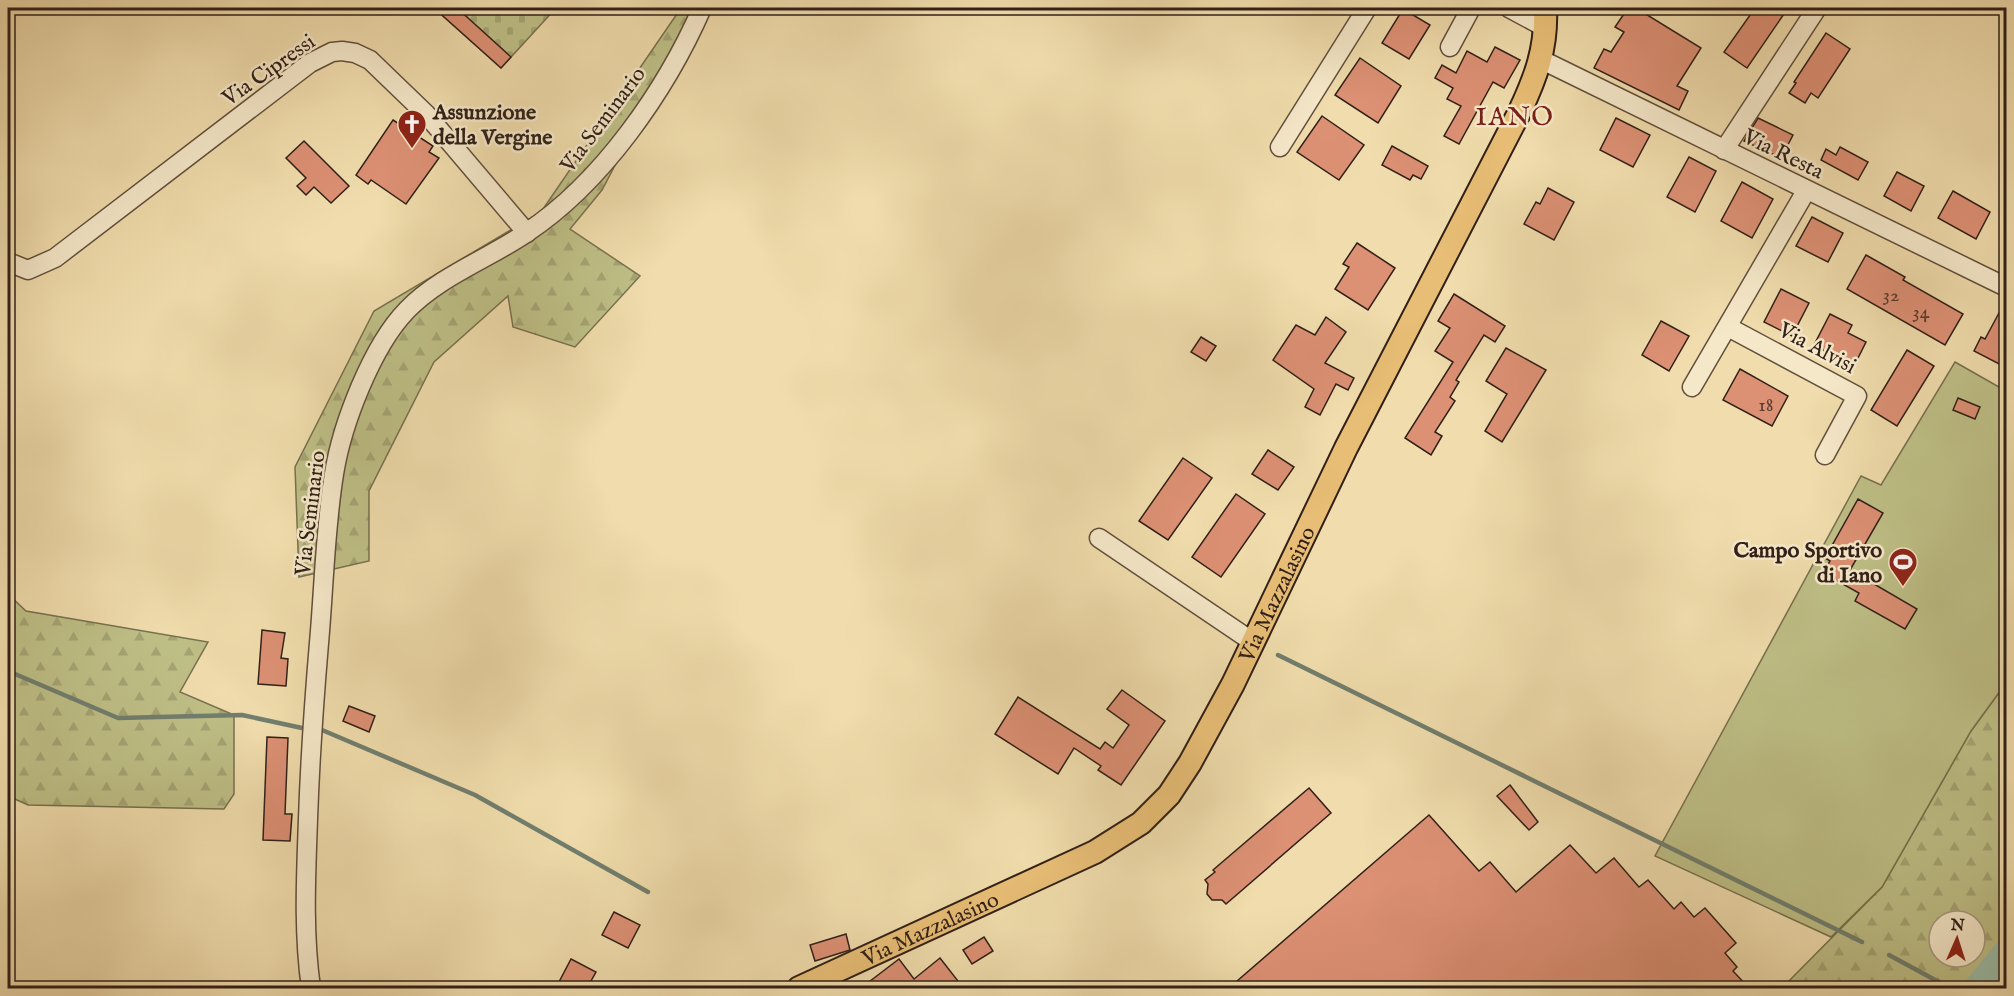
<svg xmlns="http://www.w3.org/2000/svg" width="2014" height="996" font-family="'IM FELL English',serif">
	<defs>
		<pattern id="forest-firs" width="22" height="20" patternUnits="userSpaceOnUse" patternTransform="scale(1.5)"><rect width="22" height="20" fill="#bebf86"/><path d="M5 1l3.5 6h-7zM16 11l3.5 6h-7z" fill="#a4a473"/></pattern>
		<pattern id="cemetery-stones" width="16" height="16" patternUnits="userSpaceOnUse" patternTransform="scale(1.5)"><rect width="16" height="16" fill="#bebf86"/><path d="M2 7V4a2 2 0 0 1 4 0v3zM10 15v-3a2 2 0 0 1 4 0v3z" fill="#a4a473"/></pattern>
	</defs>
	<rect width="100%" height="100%" fill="#f0dcac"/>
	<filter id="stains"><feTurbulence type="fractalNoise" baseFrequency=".00333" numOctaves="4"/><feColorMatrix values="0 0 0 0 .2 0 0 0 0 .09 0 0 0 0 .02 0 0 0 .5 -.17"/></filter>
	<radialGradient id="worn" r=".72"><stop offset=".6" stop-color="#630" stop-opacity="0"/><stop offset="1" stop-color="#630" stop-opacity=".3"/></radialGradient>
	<g fill="url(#forest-firs)" stroke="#78704f" stroke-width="1.5" fill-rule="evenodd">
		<polygon points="681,8 698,8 602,190 570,229 640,276 575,347 513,327 508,296 434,362 369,491 369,561 299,577 295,467 374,311 541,212"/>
		<polygon points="8,594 26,611 208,642 180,692 234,715 234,794 224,809 28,805 8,796"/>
		<path d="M2006,683V988H1782L1882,887L1971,731ZM1939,921H1975V957H1939Z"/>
	</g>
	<polygon fill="url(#cemetery-stones)" stroke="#78704f" stroke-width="1.5" points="434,8 556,8 501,68"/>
	<polygon fill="#bebf86" stroke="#78704f" stroke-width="1.5" points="1955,362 2006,391 2006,683 1971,731 1882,887 1831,937 1655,856 1861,476 1881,485"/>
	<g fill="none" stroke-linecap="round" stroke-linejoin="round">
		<g stroke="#717e6e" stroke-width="4.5">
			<polyline points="1278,655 1862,942"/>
			<polyline points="8,671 118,718 242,715 302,728"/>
			<polyline points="322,730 475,795 648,892"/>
			<polyline points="1889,955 1950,988"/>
		</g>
		<polyline stroke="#9bbca7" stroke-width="28" points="1978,988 2006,954"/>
	</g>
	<g fill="#dc9074" stroke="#312018" stroke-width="1.5">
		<polygon points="434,8 457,8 511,57 501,68"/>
		<polygon points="1628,8 1636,8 1701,48 1677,86 1688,91 1679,110 1594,68 1604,49 1611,52 1624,32 1615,27"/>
		<polygon points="1755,8 1788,8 1747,68 1724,52"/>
		<polygon points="1403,9 1430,25 1409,59 1382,43"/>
		<polygon points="1826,33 1850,49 1818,98 1811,93 1805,103 1789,93 1796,83 1794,82"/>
		<polygon points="1495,47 1520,60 1504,88 1493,82 1459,144 1444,136 1461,106 1447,99 1453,88 1435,78 1442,65 1456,73 1467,51 1487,62"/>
		<polygon points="1360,58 1401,86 1378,123 1335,95"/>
		<polygon points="1322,116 1364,145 1339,180 1297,152"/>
		<polygon points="1616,118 1650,135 1633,167 1600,150"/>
		<polygon points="1758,118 1793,135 1781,158 1744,141"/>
		<polygon points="393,120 433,146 429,152 439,158 406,204 371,180 368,184 356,175"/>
		<polygon points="304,141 349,186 331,203 314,187 306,195 297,186 306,178 286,158"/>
		<polygon points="1392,146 1428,166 1421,179 1413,175 1410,180 1382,165"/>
		<polygon points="1840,147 1868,162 1858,180 1821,160 1826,149 1836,155"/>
		<polygon points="1689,157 1716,171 1695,212 1667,197"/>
		<polygon points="1897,172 1924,186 1911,211 1884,196"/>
		<polygon points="1742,182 1773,199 1752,238 1721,221"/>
		<polygon points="1548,188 1574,202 1554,240 1524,224 1536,202 1540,204"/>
		<polygon points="1953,191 1990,212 1976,239 1938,218"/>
		<polygon points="1812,217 1843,233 1828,262 1796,246"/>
		<polygon points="1357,243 1395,268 1368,310 1335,289 1349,267 1343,264"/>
		<polygon points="1866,255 1905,277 1903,280 1963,314 1945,345 1847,289"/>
		<polygon points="1781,289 1809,303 1792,336 1764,322"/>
		<polygon points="1454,294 1505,326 1495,342 1484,335 1456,380 1459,382 1450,397 1455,401 1435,432 1442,436 1431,455 1405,438 1453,362 1435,351 1450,328 1438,321"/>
		<polygon points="2007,298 2007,368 1974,351 1981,337 1985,339"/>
		<polygon points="1830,314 1852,325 1848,333 1866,342 1853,368 1814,345"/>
		<polygon points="1326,317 1346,332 1325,363 1354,378 1348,390 1336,384 1320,415 1305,407 1314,389 1273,360 1296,325 1315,335"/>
		<polygon points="1661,321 1689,336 1669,371 1642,355"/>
		<polygon points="1201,337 1216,346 1206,361 1191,352"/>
		<polygon points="1506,348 1546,370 1502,442 1485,431 1507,394 1486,381"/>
		<polygon points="1907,350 1934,366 1897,426 1871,410"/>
		<polygon points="1740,369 1788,396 1772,426 1723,400"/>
		<polygon points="1958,398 1980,407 1975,419 1953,410"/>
		<polygon points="1268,450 1294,467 1278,490 1252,474"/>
		<polygon points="1183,458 1212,478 1168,540 1139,521"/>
		<polygon points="1236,494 1265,514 1221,577 1192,557"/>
		<polygon points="1858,499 1883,513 1850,570 1917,609 1905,629 1855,601 1859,593 1823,573 1830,561 1825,558"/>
		<polygon points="262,630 285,633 281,658 288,659 286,686 258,684"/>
		<polygon points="1122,690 1165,721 1121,785 1098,770 1101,766 1074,748 1058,774 995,734 1018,697 1100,749 1105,742 1113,748 1129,725 1107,709"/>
		<polygon points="349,706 375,716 369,732 343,721"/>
		<polygon points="267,737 288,738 285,814 292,814 290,841 263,840"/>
		<polygon points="1510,785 1538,822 1529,830 1497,796"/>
		<polygon points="1309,788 1331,813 1226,904 1222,900 1212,900 1207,894 1208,884 1205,880 1215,872 1213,870"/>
		<polygon points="1429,815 1479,871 1490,862 1516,892 1570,845 1596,873 1614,858 1639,887 1648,880 1674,909 1681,902 1694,917 1705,908 1736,943 1725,953 1737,967 1733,971 1749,988 1229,988"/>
		<polygon points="614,912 640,925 628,948 602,935"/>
		<polygon points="846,934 850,950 815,961 810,945"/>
		<polygon points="984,937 993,951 972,964 963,950"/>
		<polygon points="940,958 958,981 949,988 917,988 913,983 906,988 861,988 899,959 914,979"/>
		<polygon points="571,959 596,972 587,988 572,988 559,982"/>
	</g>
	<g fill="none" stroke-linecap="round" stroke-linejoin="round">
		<g stroke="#614f3d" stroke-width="21">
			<g id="minor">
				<polyline points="1509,8 1546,28"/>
				<polyline points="1450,47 1471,8"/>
				<polyline points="1542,60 2006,287"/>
				<polyline points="1280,147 1367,8"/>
				<polyline points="1724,150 1817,8"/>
				<polyline points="8,262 28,270 55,258 310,63 332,52 342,51 355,53 370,60 426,114 527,233"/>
				<polyline points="1728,327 1857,396 1825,455"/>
				<polyline points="1692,387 1806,191"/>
				<polyline points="1099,538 1253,642"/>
				<path d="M311,988C303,932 306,876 308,819C310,760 314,702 319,643C324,587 325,529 334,474C342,424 372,346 407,310C440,276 488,259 526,233C602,183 666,90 702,8"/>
			</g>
		</g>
		<g stroke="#312018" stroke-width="26">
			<g id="major">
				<path id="s1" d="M799,988L1095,852L1141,823L1169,795L1190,763L1233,684L1346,448L1519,113C1536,77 1547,48 1545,8"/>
			</g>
		</g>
		<use href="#minor" stroke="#f5e8c9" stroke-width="18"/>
		<use href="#major" stroke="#e8be76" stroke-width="22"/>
	</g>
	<defs>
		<g id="church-pin" transform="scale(1.5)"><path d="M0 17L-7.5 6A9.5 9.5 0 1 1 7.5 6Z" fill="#8f2418" stroke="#f5e8c9"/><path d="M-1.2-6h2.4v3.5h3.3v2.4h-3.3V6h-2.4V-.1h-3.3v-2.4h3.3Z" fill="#fff"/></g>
		<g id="stadium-pin" transform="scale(1.5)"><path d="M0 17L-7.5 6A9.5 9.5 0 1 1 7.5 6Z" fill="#8f2418" stroke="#f5e8c9"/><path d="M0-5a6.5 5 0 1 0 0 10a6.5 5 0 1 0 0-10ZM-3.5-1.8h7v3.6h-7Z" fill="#fff"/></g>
	</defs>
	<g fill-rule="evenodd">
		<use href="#church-pin" x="412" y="124"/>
		<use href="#stadium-pin" x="1903" y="562"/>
	</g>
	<g text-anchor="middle" stroke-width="5" stroke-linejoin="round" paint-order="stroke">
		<g font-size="20" fill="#5c3c2f">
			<text x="1891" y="301">32</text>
			<text x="1921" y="318">34</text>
			<text x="1766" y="411">18</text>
		</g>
		<g font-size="22" fill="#312018" stroke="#f5e8c9">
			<text transform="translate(268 69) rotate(-35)" y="8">Via Cipressi</text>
			<text transform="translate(602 119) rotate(-53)" y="8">Via Seminario</text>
			<text transform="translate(1784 153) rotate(26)" y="8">Via Resta</text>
			<text transform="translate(1818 347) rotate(28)" y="8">Via Alvisi</text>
			<text transform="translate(309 513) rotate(-83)" y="8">Via Seminario</text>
			<text dy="8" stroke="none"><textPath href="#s1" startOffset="648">Via Mazzalasino</textPath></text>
			<text dy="8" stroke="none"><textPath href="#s1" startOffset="144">Via Mazzalasino</textPath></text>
		</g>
		<g font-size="22" font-weight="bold" fill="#312018" stroke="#f5e8c9" text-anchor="start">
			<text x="433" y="119">Assunzione<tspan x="433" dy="25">della Vergine</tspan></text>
			<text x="1882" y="557" text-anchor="end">Campo Sportivo<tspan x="1882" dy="25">di Iano</tspan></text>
		</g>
		<g font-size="26" letter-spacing="1.5" fill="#7a1f14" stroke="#f5e8c9">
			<text x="1515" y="125">IANO</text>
		</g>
	</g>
	<rect width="2014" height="996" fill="none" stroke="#f0dcac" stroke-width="30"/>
	<rect x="9" y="9" width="1996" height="978" fill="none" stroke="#312018" stroke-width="3"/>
	<rect x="15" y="15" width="1984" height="966" fill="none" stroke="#312018" stroke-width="1.5"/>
	<g transform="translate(1957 939) rotate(3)"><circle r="28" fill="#f5e8c9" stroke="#a79882" stroke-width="1.5"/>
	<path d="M0-4.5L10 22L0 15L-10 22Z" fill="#8f2418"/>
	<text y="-9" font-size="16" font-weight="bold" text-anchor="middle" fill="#312018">N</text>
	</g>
	<rect width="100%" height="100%" filter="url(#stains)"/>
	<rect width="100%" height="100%" fill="url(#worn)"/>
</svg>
